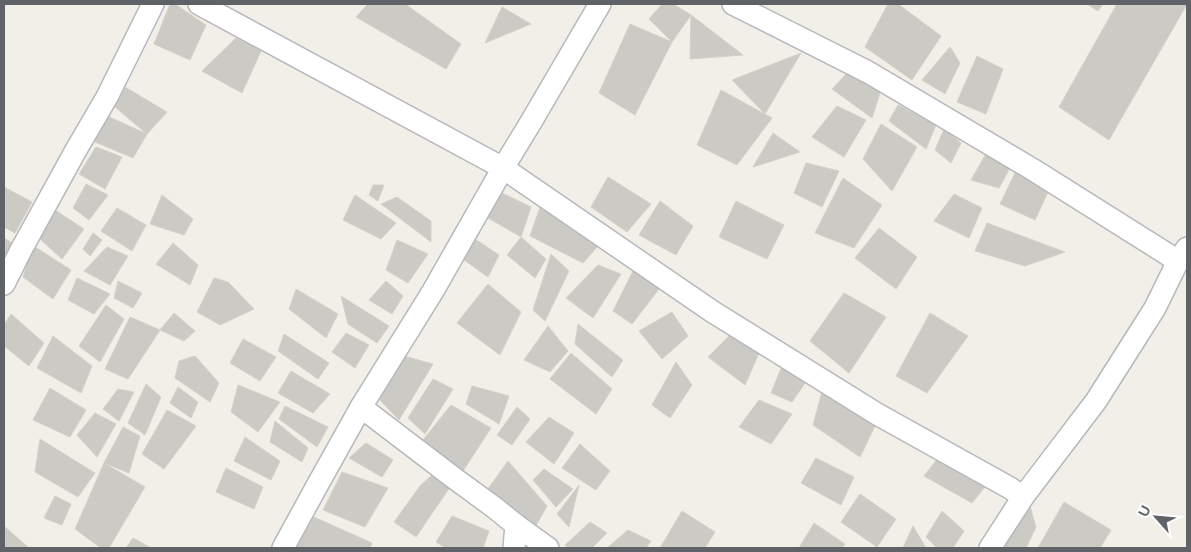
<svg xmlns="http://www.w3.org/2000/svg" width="1191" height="552" font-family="Raleway,sans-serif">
	<rect width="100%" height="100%" fill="#f1efe8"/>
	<g fill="#cccac5" stroke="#d6d1c6">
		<polygon points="170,4 175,4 206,25 190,60 154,44"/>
		<polygon points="368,4 405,4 461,44 446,69 356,17"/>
		<polygon points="662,4 673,4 691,15 672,42 649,19"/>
		<polygon points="888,4 898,4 941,36 912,80 865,47"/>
		<polygon points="1087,4 1103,4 1098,11"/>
		<polygon points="1117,4 1187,4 1109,140 1059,107"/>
		<polygon points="502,7 531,24 485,43"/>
		<polygon points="691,15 743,55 690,59"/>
		<polygon points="630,24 672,42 635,115 599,93"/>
		<polygon points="236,38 261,51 242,93 202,71"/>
		<polygon points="950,47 960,63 945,94 922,80"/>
		<polygon points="801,53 765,114 732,80"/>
		<polygon points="977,56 1003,69 986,114 957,102"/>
		<polygon points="849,71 884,81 872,118 832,89"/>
		<polygon points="125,87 167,112 147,134 115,107"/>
		<polygon points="721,90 772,118 737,165 697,145"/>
		<polygon points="898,105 936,125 926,149 889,121"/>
		<polygon points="837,106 866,120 844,157 812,137"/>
		<polygon points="107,116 147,134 133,158 95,142"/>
		<polygon points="881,124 917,147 892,191 863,159"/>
		<polygon points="944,129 961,143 951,163 935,150"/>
		<polygon points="773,133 800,152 753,167"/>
		<polygon points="96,147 122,157 105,189 79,174"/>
		<polygon points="987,152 1010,168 999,188 971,180"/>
		<polygon points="806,163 839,171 822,207 794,193"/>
		<polygon points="1016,171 1048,192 1035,220 1000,204"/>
		<polygon points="608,177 651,204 627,232 591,207"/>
		<polygon points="843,178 882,205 854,248 815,233"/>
		<polygon points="86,184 108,195 89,220 73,208"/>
		<polygon points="373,185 384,185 378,201 369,195"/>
		<polygon points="4,187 32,202 15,233 4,227"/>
		<polygon points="500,192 531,207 521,237 488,218"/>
		<polygon points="954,194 982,208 969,238 934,221"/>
		<polygon points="162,195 193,219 184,235 150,224"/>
		<polygon points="355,195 396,223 381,239 343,220"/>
		<polygon points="397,197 431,221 431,242 381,204"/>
		<polygon points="660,201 693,226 676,255 639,235"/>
		<polygon points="736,201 784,225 767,259 719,237"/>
		<polygon points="541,204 599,245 583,263 530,236"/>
		<polygon points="117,208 146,225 132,251 101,231"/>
		<polygon points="55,210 84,229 62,259 40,239"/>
		<polygon points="987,223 1065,252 1025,266 975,251"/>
		<polygon points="879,228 917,257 896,289 855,258"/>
		<polygon points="93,233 102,240 90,256 83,249"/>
		<polygon points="472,237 499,255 488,277 460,257"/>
		<polygon points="521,237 546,259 535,278 507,255"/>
		<polygon points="4,238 14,244 4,260"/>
		<polygon points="397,240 428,254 408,283 386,270"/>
		<polygon points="173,243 198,265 190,285 156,264"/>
		<polygon points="32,245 71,270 53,299 23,277"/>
		<polygon points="107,247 128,256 110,285 84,271"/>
		<polygon points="551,254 569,271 545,321 533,310"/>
		<polygon points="598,265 621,274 593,318 566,298"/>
		<polygon points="633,271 659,289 632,324 613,311"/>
		<polygon points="77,278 110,294 94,314 68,300"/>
		<polygon points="214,278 228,282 254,309 220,325 197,312"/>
		<polygon points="118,281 142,293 133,308 114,298"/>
		<polygon points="386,281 403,296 392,314 369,300"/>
		<polygon points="488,284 521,312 500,355 457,323"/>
		<polygon points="296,289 338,314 326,338 289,309"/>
		<polygon points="844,293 886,317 849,373 810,341"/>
		<polygon points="341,296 389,326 377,343 348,324"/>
		<polygon points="106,305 124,319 100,362 79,346"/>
		<polygon points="672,312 688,336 662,359 639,331"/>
		<polygon points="174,313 195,331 184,341 160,330"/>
		<polygon points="930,313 968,336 927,393 896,376"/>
		<polygon points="11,314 44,343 29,366 4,346 4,325"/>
		<polygon points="130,317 160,330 128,379 105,369"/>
		<polygon points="578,324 623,360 612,377 575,344"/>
		<polygon points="548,326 568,351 550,372 524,360"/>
		<polygon points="346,333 369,345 355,368 332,352"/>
		<polygon points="284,334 329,363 318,379 278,351"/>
		<polygon points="730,335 759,353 745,385 708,357"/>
		<polygon points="53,336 92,366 81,393 37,368"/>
		<polygon points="243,339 276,357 260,381 230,363"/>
		<polygon points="571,353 612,389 596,414 550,379"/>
		<polygon points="195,356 219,383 210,402 175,378 179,361"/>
		<polygon points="404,356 433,364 399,420 377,397"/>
		<polygon points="676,362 692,385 670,418 652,405"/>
		<polygon points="782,366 805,383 792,402 771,393"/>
		<polygon points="291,371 330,394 313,413 278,393"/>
		<polygon points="433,379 453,389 425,434 408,418"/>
		<polygon points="146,384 161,397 145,435 128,423"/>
		<polygon points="238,385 280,402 258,432 231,412"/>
		<polygon points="472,386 509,396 499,424 466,404"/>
		<polygon points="178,387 198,402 191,418 170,403"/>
		<polygon points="50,388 86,410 70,437 33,420"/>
		<polygon points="823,388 875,426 860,457 813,425"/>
		<polygon points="118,389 134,392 119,421 103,409"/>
		<polygon points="759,400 792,414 771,444 739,427"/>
		<polygon points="451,405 491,428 463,471 423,440"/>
		<polygon points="285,406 328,427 317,447 279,419"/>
		<polygon points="517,407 530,419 512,445 497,435"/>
		<polygon points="167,410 196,426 164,469 142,454"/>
		<polygon points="95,413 116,424 97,457 77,435"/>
		<polygon points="549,417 574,433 554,464 526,442"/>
		<polygon points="275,421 308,448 302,462 270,442"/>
		<polygon points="123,427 140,436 129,473 104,463"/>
		<polygon points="245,437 280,461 271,480 234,461"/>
		<polygon points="40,439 95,473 78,497 35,472"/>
		<polygon points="366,443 393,460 382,477 349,458"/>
		<polygon points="580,444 610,471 596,490 562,468"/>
		<polygon points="816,458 854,477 841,505 801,483"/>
		<polygon points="938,458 992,478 972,503 924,476"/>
		<polygon points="508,461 547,506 534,529 488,489"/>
		<polygon points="104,463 145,487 109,548 101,548 75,529"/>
		<polygon points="226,468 263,487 254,509 216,492"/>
		<polygon points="544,469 573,489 556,507 533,480"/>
		<polygon points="342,472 388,488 365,527 323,510"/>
		<polygon points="432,475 450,487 416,537 394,522 420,486"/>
		<polygon points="579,485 569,527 557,514"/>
		<polygon points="860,494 896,519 877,547 841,522"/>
		<polygon points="55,496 71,504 62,525 44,518"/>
		<polygon points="1064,502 1111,530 1100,548 1038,548"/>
		<polygon points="1030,506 1036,527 1026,548 1009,548 1001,545"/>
		<polygon points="682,511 715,532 705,548 660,548"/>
		<polygon points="942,511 964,531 953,548 937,548 926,537"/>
		<polygon points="452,516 489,531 483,548 446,548 436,542"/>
		<polygon points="314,517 372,543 370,548 295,548"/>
		<polygon points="590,522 607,533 592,548 568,548 565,545"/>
		<polygon points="814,523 845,544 842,548 799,548"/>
		<polygon points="4,526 29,548 4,548"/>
		<polygon points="913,526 926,548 903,548"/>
		<polygon points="628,530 651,541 646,548 607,548"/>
		<polygon points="133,538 151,548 126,548"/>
	</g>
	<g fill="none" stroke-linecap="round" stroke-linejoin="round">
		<g stroke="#b5b8bc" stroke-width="24">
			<g id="minor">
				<polyline points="199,4 503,168 713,312 877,414 1010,488 1023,497"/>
				<polyline points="733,4 868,72 1032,169 1178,261 1187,248"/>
				<polyline points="4,284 21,250 76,150 107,97 153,4"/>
				<polyline points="361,407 454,478 495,508 516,525 514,548"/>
				<polyline points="516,525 548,548"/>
				<polyline points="283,548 318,484 361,407 433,291 503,168 531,122 600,4"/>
				<polyline points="990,548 1023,497 1096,401 1155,308 1178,261"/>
			</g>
		</g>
		<use href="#minor" stroke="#fff" stroke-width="21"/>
	</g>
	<rect width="1191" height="552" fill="none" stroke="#5f6368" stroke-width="10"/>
	<g transform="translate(1156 517) rotate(297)" stroke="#ffffff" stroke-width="4" paint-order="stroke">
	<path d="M0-4L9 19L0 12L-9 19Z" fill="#5f6368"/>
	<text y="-8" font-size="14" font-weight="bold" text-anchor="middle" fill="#5f6368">U</text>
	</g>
</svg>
